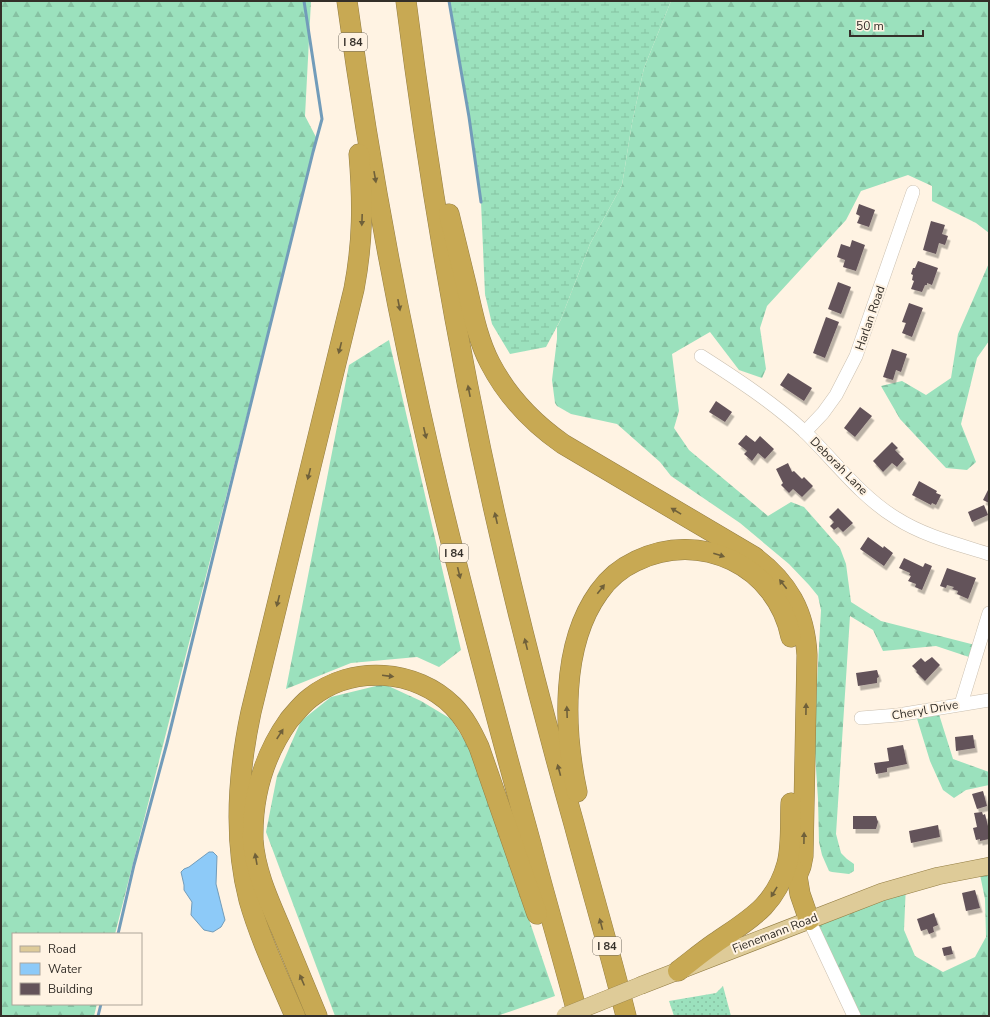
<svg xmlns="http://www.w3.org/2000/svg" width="990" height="1017" font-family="'Nunito Sans',sans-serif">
	<defs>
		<pattern id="grass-dots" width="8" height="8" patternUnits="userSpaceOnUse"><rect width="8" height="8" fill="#9be1bd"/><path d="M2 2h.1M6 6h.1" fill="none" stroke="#86c1a2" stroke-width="1.8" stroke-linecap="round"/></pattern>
		<pattern id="forest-firs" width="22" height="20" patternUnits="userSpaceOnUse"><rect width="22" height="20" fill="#9be1bd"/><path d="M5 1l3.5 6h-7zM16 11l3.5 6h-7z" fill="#86c1a2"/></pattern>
		<pattern id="wetland-marsh" width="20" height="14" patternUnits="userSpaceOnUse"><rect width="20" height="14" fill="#9be1bd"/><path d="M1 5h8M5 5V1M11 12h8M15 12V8" fill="none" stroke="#86c1a2"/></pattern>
		<filter id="shadow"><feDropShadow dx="2.5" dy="4.5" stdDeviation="0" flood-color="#0004"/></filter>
	</defs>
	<rect width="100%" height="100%" fill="#fff3e3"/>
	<polygon fill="url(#grass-dots)" points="723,986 731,1016 674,1016 669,1001 716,993"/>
	<g fill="url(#forest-firs)">
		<polygon points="1,1 311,1 305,116 317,139 115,934 13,934 13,1004 97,1004 94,1016 1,1016"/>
		<polygon points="671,1 989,1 989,233 976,223 932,201 932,186 908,175 861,191 846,220 767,306 760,328 766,369 762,378 739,370 710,332 672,354 679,411 674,428 689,450 768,516 791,502 804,507 840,548 846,564 851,602 881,621 979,646 975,659 936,646 883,651 873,630 850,616 836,834 841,853 847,859 854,864 854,871 849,874 832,872 829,871 822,855 819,842 818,799 814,738 821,610 818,596 809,585 789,564 740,523 671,476 660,462 617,424 571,414 557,406 555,403 552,380 557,339 557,327 561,319 590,244 622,185 632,123 644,68"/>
		<polygon points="989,263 989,341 977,358 961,424 976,462 967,470 946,468 900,419 881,386 902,381 926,395 951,378 958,334"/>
		<polygon points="389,340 461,650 439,667 417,657 351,663 286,689 349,365"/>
		<polygon points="384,684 421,701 451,719 472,752 555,996 497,1016 335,1016 266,832 277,776 301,721 331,697"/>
		<polygon points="937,708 953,759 989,772 989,785 966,790 954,798 943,790 930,761 915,712"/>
		<polygon points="989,863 989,1016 856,1016 809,920 906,884 904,930 915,956 943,972 975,957 986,937 985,899 978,865"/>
	</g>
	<polygon fill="url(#wetland-marsh)" points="449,1 671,1 644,68 632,123 622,185 590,244 561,319 546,347 510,354 492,324 485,294 481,202 469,117"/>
	<polygon fill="#8dcaf8" stroke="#729cba" points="209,852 213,852 217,856 216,884 225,920 221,927 213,932 204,930 191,915 192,902 184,890 184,885 181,872 184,869 189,867"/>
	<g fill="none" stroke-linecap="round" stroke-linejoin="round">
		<g stroke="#729cba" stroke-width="3">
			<polyline points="449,1 469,117 481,202"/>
			<polyline points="118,934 134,865 167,743 313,152 322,119 304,1"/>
			<polyline points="98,1016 101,1004"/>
		</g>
	</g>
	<g fill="#64535a" filter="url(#shadow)">
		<polygon points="859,204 875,210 869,227 857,223 860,216 856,214"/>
		<polygon points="931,221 945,225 942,234 948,236 945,245 939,243 936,254 923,250"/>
		<polygon points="852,240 865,245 856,271 843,267 845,260 837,257 841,244 850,247"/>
		<polygon points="918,261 938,268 932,285 927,283 927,285 925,285 922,292 911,289 914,281 912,280 913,275 911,274 913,268 915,268"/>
		<polygon points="838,282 851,287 841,314 828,309"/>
		<polygon points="909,303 923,308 912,337 902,333 906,323 902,322"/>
		<polygon points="826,317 839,322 825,358 813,353"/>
		<polygon points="892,349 907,354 901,372 896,370 893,380 883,377"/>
		<polygon points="788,373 812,388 804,401 780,385"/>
		<polygon points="716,401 732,412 725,422 709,412"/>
		<polygon points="860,407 872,416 855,437 844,428"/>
		<polygon points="746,435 755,442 760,436 774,449 765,459 758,453 752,461 744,454 747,451 738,444"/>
		<polygon points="892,442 898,448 895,450 904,459 897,467 892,463 883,472 873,461"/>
		<polygon points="788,463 792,472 794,471 802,479 804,477 813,486 802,497 793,489 789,493 781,485 783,483 776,469"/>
		<polygon points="919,481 937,491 936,493 941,495 936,505 932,503 931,505 912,495"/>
		<polygon points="988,490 989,491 989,503 983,500"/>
		<polygon points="984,505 988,515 972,522 968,512"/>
		<polygon points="838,508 853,523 843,532 838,527 834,530 830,526 834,522 829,517"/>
		<polygon points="868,537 883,548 884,546 893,553 884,566 860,549"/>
		<polygon points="904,558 923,567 925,563 932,566 922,590 915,587 916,584 908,581 911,576 909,575 910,573 899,568"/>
		<polygon points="947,568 976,578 968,599 957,594 958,591 952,589 954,587 947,585 946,588 940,586"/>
		<polygon points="932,657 940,665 925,681 916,672 917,671 912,666 921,658 925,662"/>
		<polygon points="877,670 879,677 877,678 877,683 858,686 856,673"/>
		<polygon points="973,735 975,748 956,751 955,737"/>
		<polygon points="903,745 907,764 887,768 887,772 876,774 874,763 889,761 887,748"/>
		<polygon points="983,791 987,806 977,809 972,794"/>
		<polygon points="982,812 983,815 985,814 989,830 989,839 980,841 980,839 976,840 973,828 977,827 974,813"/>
		<polygon points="853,816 876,816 878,822 876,829 853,829"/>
		<polygon points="938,825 940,837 911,843 909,831"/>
		<polygon points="975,890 980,908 966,911 962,893"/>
		<polygon points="934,913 938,925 933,927 934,932 929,934 927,929 921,931 917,919"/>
		<polygon points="951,946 953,954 944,956 942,948"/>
	</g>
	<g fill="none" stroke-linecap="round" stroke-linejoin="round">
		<g stroke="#cabfaf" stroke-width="14">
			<g id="minor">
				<path d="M701,356C737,379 772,402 804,431C834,460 860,496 896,518C924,536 957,544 989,554"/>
				<polyline points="805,432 823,413 836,395 856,356 913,192"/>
				<polyline points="961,704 989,613"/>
				<polyline points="861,718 898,715 989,700"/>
				<polyline points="809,920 854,1016"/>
			</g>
		</g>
		<g stroke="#947e44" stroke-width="18">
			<polyline id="major" points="642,985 882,892 938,876 989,866"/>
		</g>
		<g stroke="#947e44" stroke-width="21">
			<g id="highway">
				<path d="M347,1C368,155 396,308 431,459C461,588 496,717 531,844C546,902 563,958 578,1016"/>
				<path d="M406,1C431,198 465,394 512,587C531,666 552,746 574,824C591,888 610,952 626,1016"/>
				<path d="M449,214C455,238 461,263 467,288C473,314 478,340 490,363C507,396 533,423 563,444L753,556C788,582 805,612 807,655L803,856L801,866L797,876"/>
				<path d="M577,792C564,731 560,646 599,592C608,579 621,568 636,561C700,529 777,566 791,637"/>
				<polyline points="790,864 797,876 800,894 809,920"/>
				<path d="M678,971C690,962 702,952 715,943C748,920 775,907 787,864C792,845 790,821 791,803"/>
				<path d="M295,1016C279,978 260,939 249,900C233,838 238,773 251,712L354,289C363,242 363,202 359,154"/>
				<path d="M317,1016C305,987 293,958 281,929C269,901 255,871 253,840C252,797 264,755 289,720C296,712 302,704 310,698C352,664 416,669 453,706C465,718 472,732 479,747L537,914"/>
			</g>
		</g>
		<use href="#minor" stroke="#fff" stroke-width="13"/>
		<use href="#major" stroke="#decb98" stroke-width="17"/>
		<use href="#highway" stroke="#c8a953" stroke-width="20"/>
		<g stroke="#947e44" stroke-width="18" stroke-linecap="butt">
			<polyline id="major-bridge" points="565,1016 642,985"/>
		</g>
		<use href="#major-bridge" stroke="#decb98" stroke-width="17"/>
	</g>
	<defs><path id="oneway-solid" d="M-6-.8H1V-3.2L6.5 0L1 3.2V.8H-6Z"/></defs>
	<g fill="#6f603a">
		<use href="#oneway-solid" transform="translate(375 177) rotate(80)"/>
		<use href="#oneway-solid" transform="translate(362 220) rotate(92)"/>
		<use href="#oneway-solid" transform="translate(399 305) rotate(79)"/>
		<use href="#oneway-solid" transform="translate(340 348) rotate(104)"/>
		<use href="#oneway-solid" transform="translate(469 391) rotate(-101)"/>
		<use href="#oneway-solid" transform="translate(425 433) rotate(77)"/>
		<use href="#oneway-solid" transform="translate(309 474) rotate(104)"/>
		<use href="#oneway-solid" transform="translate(676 511) rotate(-149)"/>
		<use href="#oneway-solid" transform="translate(496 518) rotate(-103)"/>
		<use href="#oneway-solid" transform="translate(719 555) rotate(18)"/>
		<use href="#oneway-solid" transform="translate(459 573) rotate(76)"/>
		<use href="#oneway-solid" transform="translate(783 584) rotate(-128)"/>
		<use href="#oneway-solid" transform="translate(601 589) rotate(-52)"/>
		<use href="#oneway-solid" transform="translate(278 601) rotate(104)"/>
		<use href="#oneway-solid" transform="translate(526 644) rotate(-104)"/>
		<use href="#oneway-solid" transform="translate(388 676) rotate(7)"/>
		<use href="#oneway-solid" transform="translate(806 709) rotate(-89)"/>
		<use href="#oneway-solid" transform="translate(567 712) rotate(-92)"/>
		<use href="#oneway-solid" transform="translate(280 734) rotate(-57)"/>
		<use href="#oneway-solid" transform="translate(559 770) rotate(-105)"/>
		<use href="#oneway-solid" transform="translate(804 838) rotate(-89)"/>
		<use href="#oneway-solid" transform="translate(256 859) rotate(-100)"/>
		<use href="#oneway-solid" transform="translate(774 892) rotate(121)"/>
		<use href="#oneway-solid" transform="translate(601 924) rotate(-105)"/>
		<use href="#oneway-solid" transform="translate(302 980) rotate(-113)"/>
	</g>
	<g text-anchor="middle" stroke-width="4" stroke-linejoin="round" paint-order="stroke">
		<g fill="#fff3e3" stroke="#716a61" stroke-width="1">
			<rect x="339" y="33" width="28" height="18" rx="3"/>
			<rect x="440" y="544" width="28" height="18" rx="3"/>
			<rect x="593" y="937" width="28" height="18" rx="3"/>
		</g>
		<g font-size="11" font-weight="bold" fill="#342f29">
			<text x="353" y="46">I 84</text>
			<text x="454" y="557">I 84</text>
			<text x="607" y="950">I 84</text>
		</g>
		<g font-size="12" fill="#342f29" stroke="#fff3e3">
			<text transform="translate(870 318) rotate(-71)" y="4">Harlan Road</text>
			<text transform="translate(839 466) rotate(45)" y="4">Deborah Lane</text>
			<text transform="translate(925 710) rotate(-10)" y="4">Cheryl Drive</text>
			<text transform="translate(775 933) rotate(-21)" y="4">Fienemann Road</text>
		</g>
	</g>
	<rect width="990" height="1017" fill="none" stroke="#342f29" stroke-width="4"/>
	<rect x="12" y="933" width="130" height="72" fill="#fff3e3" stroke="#aea599"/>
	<rect x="20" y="946" width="20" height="6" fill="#decb98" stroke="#aea599"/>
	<text x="48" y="953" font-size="12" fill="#342f29">Road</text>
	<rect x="20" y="963" width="20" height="12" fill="#8dcaf8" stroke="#aea599"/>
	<text x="48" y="973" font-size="12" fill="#342f29">Water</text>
	<rect x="20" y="983" width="20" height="12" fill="#64535a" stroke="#aea599"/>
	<text x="48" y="993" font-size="12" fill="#342f29">Building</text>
	<path d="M850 30v6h73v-6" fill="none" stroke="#342f29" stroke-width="2"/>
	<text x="856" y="30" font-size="12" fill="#342f29" stroke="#fff3e3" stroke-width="3" paint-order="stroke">50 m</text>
</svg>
